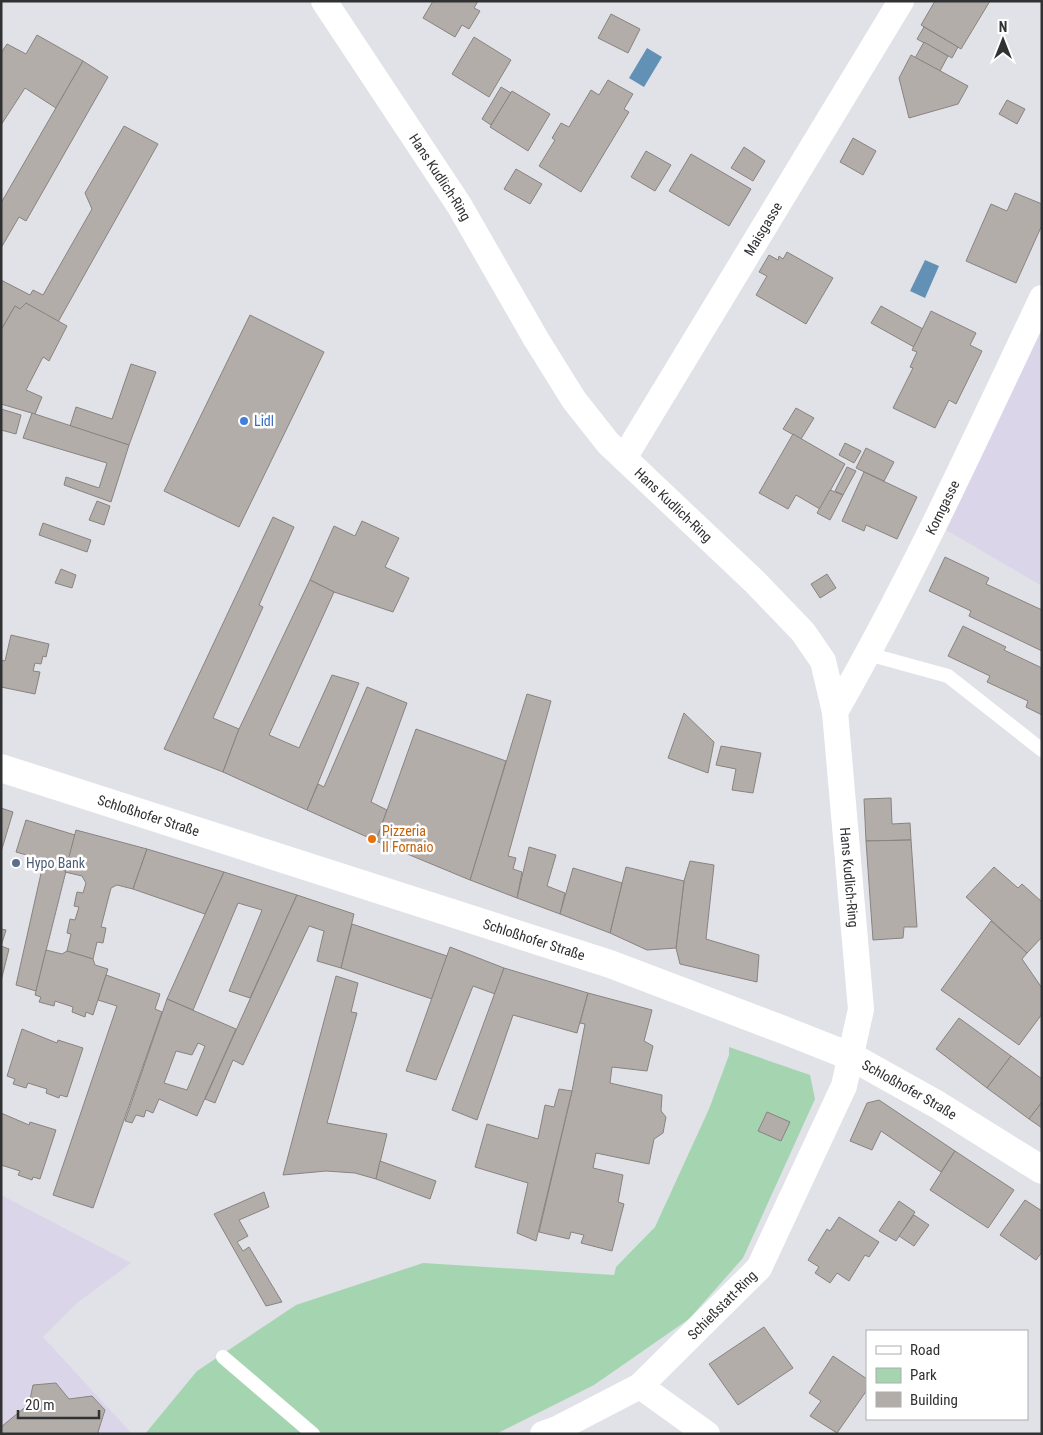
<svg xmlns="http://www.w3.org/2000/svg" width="1043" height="1435" font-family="'Roboto Condensed',sans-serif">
	<rect width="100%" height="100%" fill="#e0e2e8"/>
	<g fill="#dbd5ea">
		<polygon points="1042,298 1042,586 936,524"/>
		<polygon points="1,1195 131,1263 77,1303 43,1337 132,1434 1,1434"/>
	</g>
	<polygon fill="#a4d5b0" points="729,1047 810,1075 815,1099 743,1258 689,1319 594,1385 496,1434 145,1434 197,1371 296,1305 423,1263 614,1275 616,1267 655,1227 709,1109 729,1055"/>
	<g fill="#6291b5">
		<polygon points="647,48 662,57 644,87 629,78"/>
		<polygon points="925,260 939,266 925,298 910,291"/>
	</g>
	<g fill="#b3adaa" stroke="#898380" fill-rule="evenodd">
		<polygon points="433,1 478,1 474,8 480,11 469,29 462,25 455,37 423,18"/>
		<polygon points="935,1 990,1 961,49 921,25"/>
		<polygon points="611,14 640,29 628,53 598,38"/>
		<polygon points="924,27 958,47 952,58 917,39"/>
		<polygon points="37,35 83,61 56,108 25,88 1,125 1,53 7,44 26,54"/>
		<polygon points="474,37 511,60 489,97 452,74"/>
		<polygon points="924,42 948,56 940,71 915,58"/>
		<polygon points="911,55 968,86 958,104 909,118 899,78"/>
		<polygon points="83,61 108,77 26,221 19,217 1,248 1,203"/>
		<polygon points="608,80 633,94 624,109 629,112 581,192 539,166 555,140 552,138 561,123 569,127 591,90 599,95"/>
		<polygon points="501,87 511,93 491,125 482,119"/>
		<polygon points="512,91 550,114 528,151 490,127"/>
		<polygon points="1007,100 1025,109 1017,124 999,114"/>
		<polygon points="124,126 158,144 58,322 26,303 20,309 15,306 1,330 1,280 30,295 33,290 43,295 92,209 85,193"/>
		<polygon points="853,138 876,151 863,175 840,162"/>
		<polygon points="744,147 765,161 753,181 731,168"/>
		<polygon points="646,151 671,165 655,191 631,177"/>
		<polygon points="691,154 751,189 729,226 669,191"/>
		<polygon points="516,169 542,184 530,204 504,189"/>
		<polygon points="1015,193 1042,204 1042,225 1016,283 966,261 991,204 1007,211"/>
		<polygon points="787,252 833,278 806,324 756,295 767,276 759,272 769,255 778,260 779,256 783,259"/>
		<polygon points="26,303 67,326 49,361 43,357 26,390 42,397 35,414 1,404 1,330 15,306 20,309"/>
		<polygon points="881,306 923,329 914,347 871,323"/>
		<polygon points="931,311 976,333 970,345 982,351 956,404 949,400 935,428 893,408 913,368 910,367 917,352 912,350"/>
		<polygon points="250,315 324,352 239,527 164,491"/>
		<polygon points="131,364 156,372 129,445 70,426 76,407 112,419"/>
		<polygon points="796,408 814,418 801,439 783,429"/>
		<polygon points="1,409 21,415 16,434 1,430"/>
		<polygon points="32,413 129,445 111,502 64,485 66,477 99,488 107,463 23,438"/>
		<polygon points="793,434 845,464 820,509 796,495 788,509 759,493"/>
		<polygon points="845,443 861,451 854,463 839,455"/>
		<polygon points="866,448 894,462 884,481 856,468"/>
		<polygon points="847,467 856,471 843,495 835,491"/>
		<polygon points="864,472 917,497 897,539 866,525 864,531 842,521"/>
		<polygon points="830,490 843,495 830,520 817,513"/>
		<polygon points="97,501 110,506 104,525 89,520"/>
		<polygon points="273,517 294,527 259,605 263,607 213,718 239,729 223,772 164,749"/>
		<polygon points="362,521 399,538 385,567 409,578 393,612 334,592 310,580 334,526 355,536"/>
		<polygon points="43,523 91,540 87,552 39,535"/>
		<polygon points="945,557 989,578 986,584 1042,610 1042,651 969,616 971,611 929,591"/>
		<polygon points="61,569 76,575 72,588 55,583"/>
		<polygon points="827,574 836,588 820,598 811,584"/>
		<polygon points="310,580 334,592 269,735 299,748 332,675 359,683 307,810 223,772 239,729"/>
		<polygon points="963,626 1006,647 1004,650 1042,668 1042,715 1026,707 1028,701 987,682 990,676 948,656"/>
		<polygon points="11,635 49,644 46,657 43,656 41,664 35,663 33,671 40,672 35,694 1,687 1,660 5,661"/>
		<polygon points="367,687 407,703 371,802 387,810 376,841 307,810 318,784 324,787"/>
		<polygon points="527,694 551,701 508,856 516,858 513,869 522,872 517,898 470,880"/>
		<polygon points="684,713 714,742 708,773 668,758"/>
		<polygon points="416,729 506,761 470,880 376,841"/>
		<polygon points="721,746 761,753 753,793 732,790 736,769 716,765"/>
		<polygon points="891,798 892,824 910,823 911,840 866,841 864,799"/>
		<polygon points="1,808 13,812 1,852"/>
		<polygon points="26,820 75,835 36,991 16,985 44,860 16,852"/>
		<polygon points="76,830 147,849 133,889 117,885 111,888 101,927 106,928 103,943 97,942 93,959 67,951 71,934 67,933 70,919 75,920 79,907 74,906 77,892 83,893 86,883 82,876 65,872"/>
		<polygon points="911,840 917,927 904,927 903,938 873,940 866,841"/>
		<polygon points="529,847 556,855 547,886 565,893 560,914 517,898"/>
		<polygon points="147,849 224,872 205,914 133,889"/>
		<polygon points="690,861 714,865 706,939 759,955 757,982 680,964 676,948 684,881"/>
		<polygon points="626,867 684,881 676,948 647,950 610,933"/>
		<polygon points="994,867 1018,888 1022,884 1042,902 1042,937 1027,953 966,897"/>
		<polygon points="573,868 622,883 610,933 560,914"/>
		<polygon points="224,872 297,895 250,998 229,991 262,910 238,903 193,1010 167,999"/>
		<polygon points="297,895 354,914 341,968 317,961 324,931 309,926 243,1065 233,1060 215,1103 205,1099"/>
		<polygon points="991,921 1027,953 1022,959 1042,988 1042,1014 1019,1045 941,990"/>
		<polygon points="352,924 447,956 432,999 341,968"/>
		<polygon points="1,929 6,930 1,946 9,949 1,981"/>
		<polygon points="450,947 504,968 495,994 473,986 436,1080 406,1071"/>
		<polygon points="46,950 62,954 67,951 93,959 95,965 108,969 93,1015 86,1012 85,1017 72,1012 73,1007 55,1001 54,1006 39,1002 41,997 35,995"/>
		<polygon points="504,968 588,993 577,1033 513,1015 477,1120 452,1110"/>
		<polygon points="106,975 160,994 155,1009 162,1012 93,1208 53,1195 117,1006 98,1000"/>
		<polygon points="336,976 358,983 351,1012 357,1013 327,1123 387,1134 376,1179 355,1173 326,1171 283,1175"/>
		<polygon points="588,993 652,1010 644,1041 653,1046 647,1071 612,1067 610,1083 662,1095 661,1111 666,1117 663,1133 654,1139 649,1164 596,1153 593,1168 623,1175 618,1202 624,1204 612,1251 581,1243 584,1235 571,1232 569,1239 539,1232 572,1091 585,1024 580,1023"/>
		<path d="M167,999L236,1029L197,1116L159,1099L153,1113L146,1110L144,1117L136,1115L132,1123L125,1121ZM198,1043L205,1046L187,1090L164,1083L176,1051L192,1055Z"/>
		<polygon points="959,1018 1011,1056 987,1088 936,1049"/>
		<polygon points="22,1029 57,1043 58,1040 83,1048 67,1097 60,1095 59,1098 46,1093 47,1089 28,1083 26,1088 13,1084 15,1079 7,1076"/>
		<polygon points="1011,1056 1042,1079 1042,1102 1029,1119 987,1088"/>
		<polygon points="559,1089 572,1091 536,1241 517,1233 528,1183 475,1167 487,1124 538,1139 545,1105 554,1107"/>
		<polygon points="879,1100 955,1151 941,1172 881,1131 872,1150 850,1141 867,1103"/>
		<polygon points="1042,1102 1042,1128 1029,1119"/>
		<polygon points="767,1112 790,1122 781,1141 758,1131"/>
		<polygon points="1,1113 29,1125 30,1122 56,1130 40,1179 33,1177 32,1180 18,1175 20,1171 1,1165"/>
		<polygon points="955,1151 1014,1190 988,1228 930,1190"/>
		<polygon points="380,1161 436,1181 430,1199 376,1179"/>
		<polygon points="264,1192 269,1207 239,1220 248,1236 237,1242 243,1251 249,1247 282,1302 266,1306 214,1214"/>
		<polygon points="1025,1200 1042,1211 1042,1252 1036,1260 1000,1235"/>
		<polygon points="899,1201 915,1212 896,1241 879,1231"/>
		<polygon points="914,1215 929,1225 914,1246 899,1236"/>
		<polygon points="839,1217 879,1242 869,1257 865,1255 849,1281 837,1273 830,1283 815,1273 819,1267 808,1260 827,1229 830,1231"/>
		<polygon points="764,1327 793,1368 738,1405 709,1364"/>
		<polygon points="833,1356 867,1379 867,1390 837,1433 810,1416 821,1401 809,1393"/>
		<polygon points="56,1383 69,1399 92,1396 105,1410 98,1432 99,1434 1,1434 1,1427 29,1404 33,1385"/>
	</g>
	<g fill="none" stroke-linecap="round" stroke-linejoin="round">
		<g stroke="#fff" stroke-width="14">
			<polyline points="868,654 948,676 1042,750"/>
			<polyline points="223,1357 313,1434"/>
		</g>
		<g stroke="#fff" stroke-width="26">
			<path id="s1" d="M324,1L459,205L536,339L574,400L608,443L755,582L803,632L823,661L835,712L861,1009L844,1086L759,1268L640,1386L557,1429L543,1434"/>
			<path id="s2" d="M624,458L901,1"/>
			<path id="s3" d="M835,712C912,578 976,438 1042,298"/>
			<polyline points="640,1386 707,1434"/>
		</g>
		<path stroke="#fff" stroke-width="28" id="s4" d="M1,768L610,964L789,1032L852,1057L938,1105L1042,1170"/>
	</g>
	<circle fill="#3f7fe0" stroke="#fff" stroke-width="2" cx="244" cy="421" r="5"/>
	<circle fill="#e8710a" stroke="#fff" stroke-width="2" cx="372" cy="839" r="5"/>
	<circle fill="#5c6f8a" stroke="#fff" stroke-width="2" cx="16" cy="863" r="5"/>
	<g text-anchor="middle" stroke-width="5" stroke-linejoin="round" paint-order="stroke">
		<g font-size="14" fill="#303133" stroke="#fff">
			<text dy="5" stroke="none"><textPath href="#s1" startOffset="211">Hans Kudlich-Ring</textPath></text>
			<text dy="5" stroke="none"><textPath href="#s2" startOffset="268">Maisgasse</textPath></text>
			<text dy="5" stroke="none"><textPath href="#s1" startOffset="616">Hans Kudlich-Ring</textPath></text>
			<text dy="5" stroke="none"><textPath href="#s3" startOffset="231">Korngasse</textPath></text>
			<text dy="5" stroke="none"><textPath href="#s4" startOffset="155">Schloßhofer Straße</textPath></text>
			<text dy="5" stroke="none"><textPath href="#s1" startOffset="1051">Hans Kudlich-Ring</textPath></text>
			<text dy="5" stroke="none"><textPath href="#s4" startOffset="560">Schloßhofer Straße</textPath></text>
			<text dy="5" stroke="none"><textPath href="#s4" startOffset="965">Schloßhofer Straße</textPath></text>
			<text transform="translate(722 1305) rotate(-45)" y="5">Schießstatt-Ring</text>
		</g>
		<g font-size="14" fill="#366cbe" stroke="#fff" text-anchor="start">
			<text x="254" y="426">Lidl</text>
		</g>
		<g font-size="14" fill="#c56008" stroke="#fff" text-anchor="start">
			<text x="382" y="836">Pizzeria<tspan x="382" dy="16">Il Fornaio</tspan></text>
		</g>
		<g font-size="14" fill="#4e5e75" stroke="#fff" text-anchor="start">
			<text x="26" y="868">Hypo Bank</text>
		</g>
	</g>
	<rect width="1043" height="1435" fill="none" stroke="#303133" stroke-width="5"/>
	<rect x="866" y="1330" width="162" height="90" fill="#ffffff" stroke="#acadad"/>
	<rect x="876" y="1346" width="25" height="8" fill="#ffffff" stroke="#acadad"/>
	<text x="910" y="1355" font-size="15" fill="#303133">Road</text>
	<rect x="876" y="1368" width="25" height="15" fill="#a4d5b0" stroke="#acadad"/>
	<text x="910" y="1380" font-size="15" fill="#303133">Park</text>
	<rect x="876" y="1392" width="25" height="15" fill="#b3adaa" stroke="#acadad"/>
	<text x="910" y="1405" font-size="15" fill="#303133">Building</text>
	<g transform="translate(1003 40)" stroke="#ffffff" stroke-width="4" paint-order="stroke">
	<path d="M0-4L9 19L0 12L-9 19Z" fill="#303133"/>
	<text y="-8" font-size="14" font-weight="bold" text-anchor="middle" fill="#303133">N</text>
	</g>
	<path d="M18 1410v8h81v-8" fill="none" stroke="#303133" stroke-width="2.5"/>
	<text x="25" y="1410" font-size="15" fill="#303133" stroke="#ffffff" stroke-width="4" paint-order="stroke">20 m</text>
</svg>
